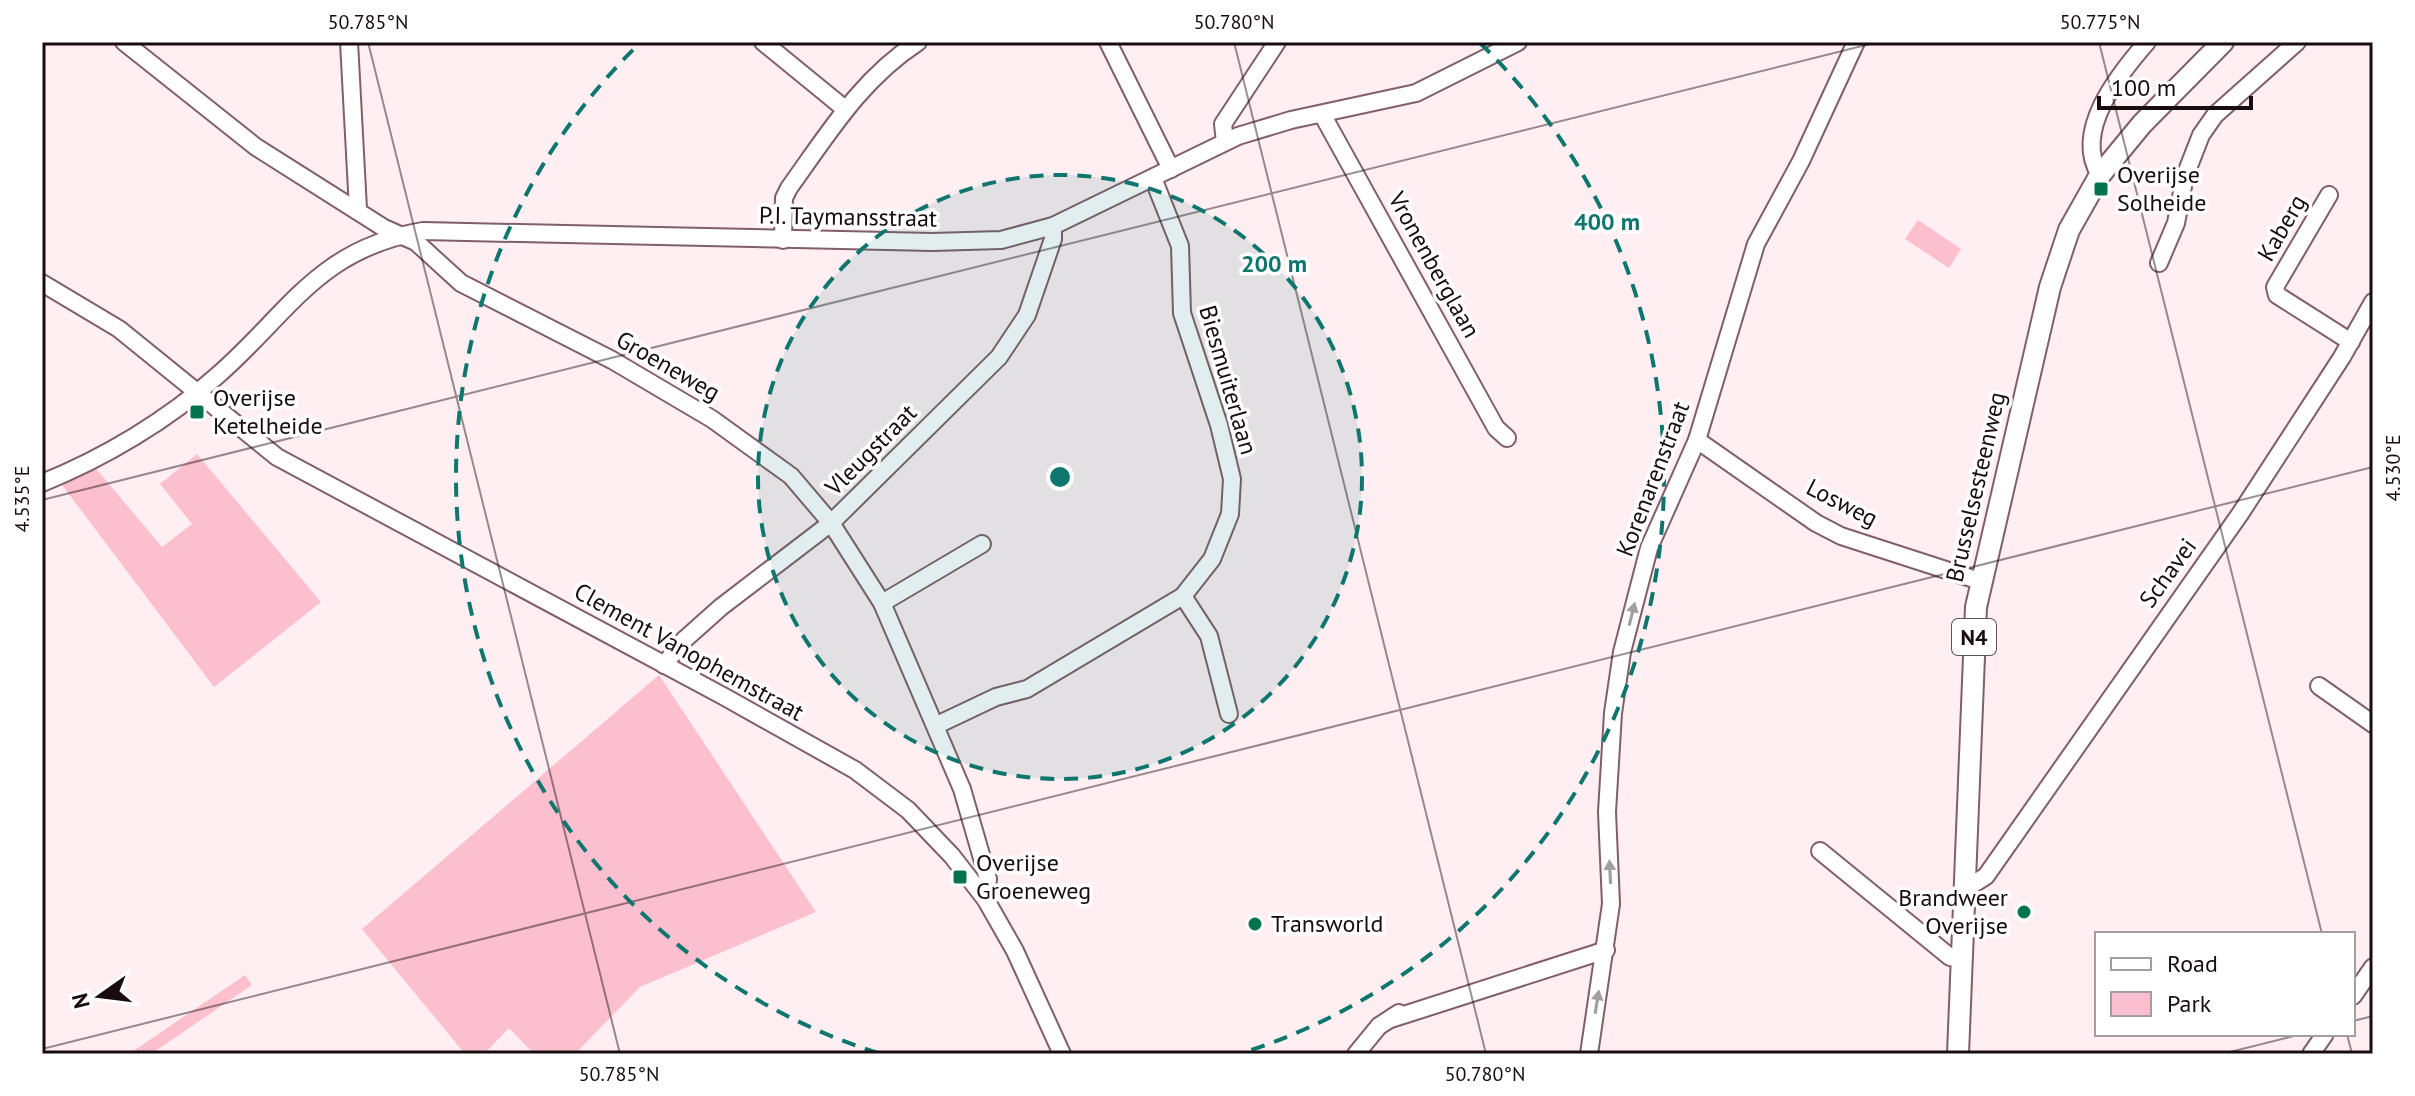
<svg xmlns="http://www.w3.org/2000/svg" width="2415" height="1096" font-family="'PT Sans',sans-serif">
	<rect width="100%" height="100%" fill="#ffeff3"/>
	<g fill="#fcbfd0">
		<polygon points="1918,220 1961,249 1949,268 1905,239"/>
		<polygon points="197,454 321,602 214,687 59,481 93,465 162,547 192,524 160,484"/>
		<polygon points="659,675 816,912 640,987 575,1054 534,1054 509,1028 484,1054 465,1054 362,929"/>
		<polygon points="245,975 252,985 151,1054 129,1054"/>
	</g>
	<g fill="none" stroke-linecap="round" stroke-linejoin="round">
		<g stroke="#805f68" stroke-width="20">
			<g id="minor">
				<polyline points="124,42 256,147 384,228 416,242 461,283 612,360 712,419 791,476 831,523 882,603 962,789 988,879 986,900"/>
				<polyline points="349,42 358,209"/>
				<polyline points="763,42 845,109"/>
				<polyline points="1108,42 1171,169"/>
				<polyline points="1322,114 1496,428 1507,438"/>
				<polyline points="1225,142 1223,124 1277,42"/>
				<path d="M2100,175C2072,131 2120,73 2147,42"/>
				<polyline points="2329,195 2275,287 2277,295 2351,342"/>
				<path d="M783,240L784,198L789,188C828,134 861,79 918,42"/>
				<polyline points="2159,263 2176,223 2185,176 2201,135 2215,115 2297,42"/>
				<polyline points="42,283 119,329 277,457 723,696 855,770 908,810 952,856 986,900 1015,951 1062,1054"/>
				<polyline points="1697,440 1816,523 1841,536 1980,581"/>
				<path d="M42,483C104,458 168,420 218,375C290,312 318,249 423,231L932,242L1001,240L1053,226L1238,136L1291,120L1416,93L1518,42"/>
				<polyline points="1183,596 1209,636 1229,714"/>
				<polyline points="882,603 982,544"/>
				<polyline points="664,665 684,640 721,607 831,523 999,357 1027,315 1053,239 1053,226"/>
				<polyline points="2319,686 2373,724"/>
				<polyline points="937,725 996,697 1027,689 1183,596 1212,559 1230,514 1232,479 1219,425 1182,313 1180,246 1153,178"/>
				<polyline points="1820,851 1950,957 1962,959"/>
				<polyline points="1964,890 1986,876 2240,514 2342,357 2373,302"/>
				<polyline points="2353,996 2373,967"/>
				<polyline points="1391,1019 1606,950"/>
				<polyline points="1356,1054 1379,1026 1399,1013"/>
				<polyline points="1589,1054 1611,904 1607,812 1613,713 1622,652 1649,548 1697,440 1756,244 1801,161 1856,42"/>
				<polyline points="2311,1054 2325,1034"/>
			</g>
		</g>
		<g stroke="#805f68" stroke-width="24">
			<polyline id="major" points="1958,1054 1976,607 2050,287 2069,230 2100,175 2142,124 2223,42"/>
		</g>
		<use href="#minor" stroke="#fff" stroke-width="16"/>
		<use href="#major" stroke="#fff" stroke-width="20"/>
	</g>
	<defs><path id="oneway-solid" d="M-6-.8H1V-3.2L6.5 0L1 3.2V.8H-6Z" transform="scale(2)"/></defs>
	<g fill="#a39e9f">
		<use href="#oneway-solid" transform="translate(1632 614) rotate(-76)"/>
		<use href="#oneway-solid" transform="translate(1610 872) rotate(-93)"/>
		<use href="#oneway-solid" transform="translate(1597 1002) rotate(-81)"/>
	</g>
	<path fill="none" stroke="#180c10" stroke-width="2" stroke-opacity="0.45" d="M368,42L620,1054M1234,42L1486,1054M2099,42L2322,934M42,500L1878,42M2353,1021L2373,1016M2347,1034L2352,1054M42,1049L2373,467M2222,1054L2302,1034"/>
	<circle cx="1060" cy="477" r="302" fill="#0f766e" fill-opacity=".12"/>
	<g fill="none" stroke="#0f766e" stroke-width="4" stroke-dasharray="14 10">
		<circle cx="1060" cy="477" r="302"/>
		<path d="M878 1053A604 604 0 0 1 640 43M1480 43A604 604 0 0 1 1242 1053"/>
	</g>
	<g fill="#03744e" stroke="#fff" stroke-width="3">
		<rect x="2093" y="181" width="16" height="16" rx="4"/>
		<rect x="189" y="404" width="16" height="16" rx="4"/>
		<rect x="952" y="869" width="16" height="16" rx="4"/>
		<circle cx="2024" cy="912" r="8"/>
		<circle cx="1255" cy="924" r="8"/>
	</g>
	<g text-anchor="middle" stroke-width="7" stroke-linejoin="round" paint-order="stroke">
		<rect fill="#fff" stroke="#5d5558" stroke-width="2" x="1952" y="619" width="44" height="36" rx="6"/>
		<g font-size="22" font-weight="bold" fill="#180c10">
			<text x="1974" y="645">N4</text>
		</g>
		<g font-size="24" fill="#180c10" stroke="#fff" text-anchor="start">
			<text x="2117" y="183">Overijse<tspan x="2117" dy="28">Solheide</tspan></text>
			<text x="213" y="406">Overijse<tspan x="213" dy="28">Ketelheide</tspan></text>
			<text x="976" y="871">Overijse<tspan x="976" dy="28">Groeneweg</tspan></text>
			<text x="2008" y="906" text-anchor="end">Brandweer<tspan x="2008" dy="28">Overijse</tspan></text>
			<text x="1271" y="932">Transworld</text>
		</g>
		<g font-size="24" fill="#180c10" stroke="#fff">
			<text transform="translate(848 217) rotate(1)" y="8">P.I. Taymansstraat</text>
			<text transform="translate(2282 228) rotate(-60)" y="8">Kaberg</text>
			<text transform="translate(1434 265) rotate(61)" y="8">Vronenberglaan</text>
			<text transform="translate(668 366) rotate(30)" y="8">Groeneweg</text>
			<text transform="translate(1228 380) rotate(74)" y="8">Biesmuiterlaan</text>
			<text transform="translate(871 450) rotate(-45)" y="8">Vleugstraat</text>
			<text transform="translate(1653 479) rotate(-69)" y="8">Korenarenstraat</text>
			<text transform="translate(1976 487) rotate(-77)" y="8">Brusselsesteenweg</text>
			<text transform="translate(1842 503) rotate(27)" y="8">Losweg</text>
			<text transform="translate(2168 573) rotate(-54)" y="8">Schavei</text>
			<text transform="translate(689 652) rotate(29)" y="8">Clement Vanophemstraat</text>
		</g>
	</g>
	<circle cx="1060" cy="477" r="12" fill="#0f766e" stroke="#fff" stroke-width="4"/>
	<g font-size="24" text-anchor="middle" font-weight="bold" fill="#0f766e" stroke="#fff" stroke-width="7" stroke-linejoin="round" paint-order="stroke">
		<text x="1607" y="230">400 m</text>
		<text x="1274" y="272">200 m</text>
	</g>
	<rect width="2415" height="1096" fill="none" stroke="#ffffff" stroke-width="88"/>
	<rect x="2095" y="932" width="260" height="104" fill="#ffffff" stroke="#a39e9f" stroke-width="2"/>
	<rect x="2111" y="958" width="40" height="12" fill="#ffffff" stroke="#a39e9f" stroke-width="2"/>
	<text x="2167" y="972" font-size="24" fill="#180c10">Road</text>
	<rect x="2111" y="992" width="40" height="24" fill="#fcbfd0" stroke="#a39e9f" stroke-width="2"/>
	<text x="2167" y="1012" font-size="24" fill="#180c10">Park</text>
	<g transform="translate(100 996) rotate(256)" stroke="#ffffff" stroke-width="6" paint-order="stroke">
	<path d="M0-6L14 30L0 20L-14 30Z" fill="#180c10"/>
	<text y="-12" font-size="22" font-weight="bold" text-anchor="middle" fill="#180c10">N</text>
	</g>
	<path d="M2099 96v12h152v-12" fill="none" stroke="#180c10" stroke-width="4"/>
	<text x="2111" y="96" font-size="24" fill="#180c10" stroke="#ffffff" stroke-width="6" paint-order="stroke">100 m</text>
	<rect x="44" y="44" width="2327" height="1008" fill="none" stroke="#180c10" stroke-width="3"/>
	<g font-size="20" text-anchor="middle" fill="#180c10">
		<text x="368" y="29">50.785°N</text>
		<text x="1234" y="29">50.780°N</text>
		<text x="2100" y="29">50.775°N</text>
		<text transform="translate(2393 468) rotate(-90)" y="7">4.530°E</text>
		<text transform="translate(22 499) rotate(-90)" y="7">4.535°E</text>
		<text x="619" y="1081">50.785°N</text>
		<text x="1485" y="1081">50.780°N</text>
	</g>
</svg>
